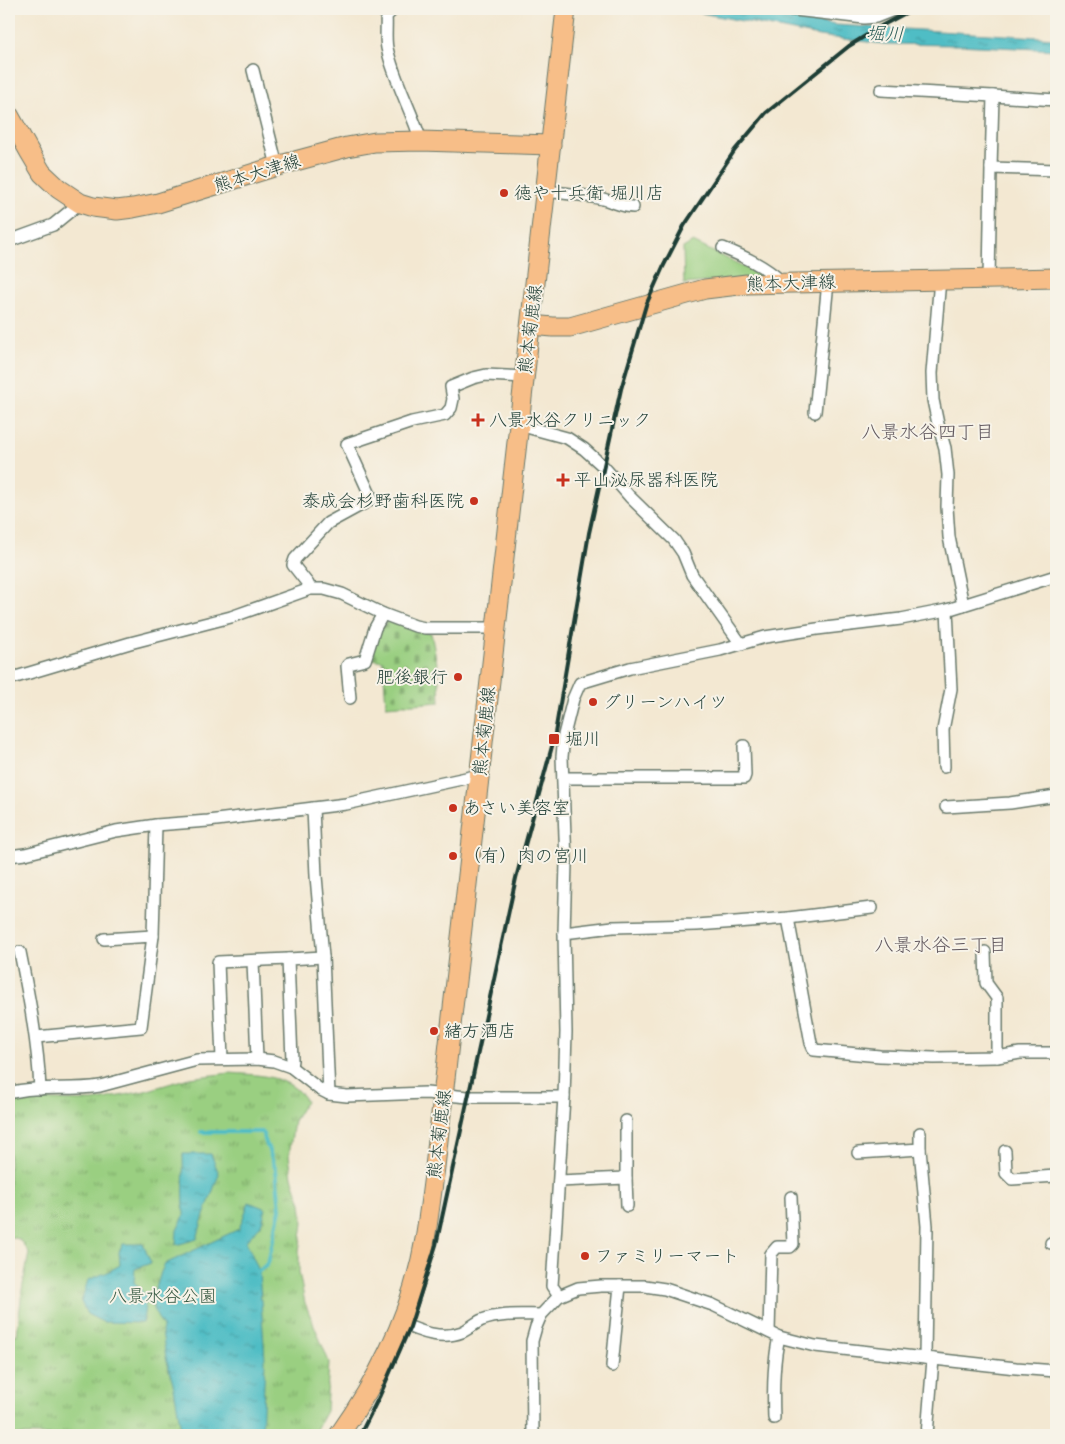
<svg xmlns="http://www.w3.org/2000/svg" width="1065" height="1444" font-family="'Comic Neue','Klee One',sans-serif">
	<defs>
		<pattern id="cemetery-stones" width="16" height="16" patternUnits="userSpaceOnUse" patternTransform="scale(1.25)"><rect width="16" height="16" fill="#9acf81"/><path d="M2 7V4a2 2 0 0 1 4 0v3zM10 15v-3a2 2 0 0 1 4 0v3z" fill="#7da96a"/></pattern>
		<pattern id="park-tufts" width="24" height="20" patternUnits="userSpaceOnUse" patternTransform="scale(1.25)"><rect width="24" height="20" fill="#9acf81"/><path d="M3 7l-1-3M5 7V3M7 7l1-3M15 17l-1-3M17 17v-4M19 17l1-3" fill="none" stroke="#7da96a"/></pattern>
		<pattern id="water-ripples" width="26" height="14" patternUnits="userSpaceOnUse" patternTransform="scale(1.25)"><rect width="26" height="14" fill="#4fbdc5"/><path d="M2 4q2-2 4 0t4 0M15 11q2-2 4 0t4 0" fill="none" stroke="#419ba1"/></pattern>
	</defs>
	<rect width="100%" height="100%" fill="#f7f3e8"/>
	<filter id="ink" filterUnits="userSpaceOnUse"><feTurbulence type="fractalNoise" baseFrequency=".02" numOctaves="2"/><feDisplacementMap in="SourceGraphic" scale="10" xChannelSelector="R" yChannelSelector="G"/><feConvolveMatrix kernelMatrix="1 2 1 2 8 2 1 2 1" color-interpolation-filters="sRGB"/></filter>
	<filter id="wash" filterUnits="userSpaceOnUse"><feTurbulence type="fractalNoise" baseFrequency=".0096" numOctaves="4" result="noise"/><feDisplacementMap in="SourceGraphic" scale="20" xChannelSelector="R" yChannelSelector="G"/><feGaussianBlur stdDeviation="1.12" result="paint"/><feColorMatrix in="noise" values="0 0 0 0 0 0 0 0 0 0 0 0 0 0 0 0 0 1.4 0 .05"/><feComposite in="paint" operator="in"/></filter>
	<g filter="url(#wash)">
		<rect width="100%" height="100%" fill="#f3e8d2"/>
		<polygon fill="#9acf81" stroke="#5c865a" points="693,242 765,277 684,284 683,248"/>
		<path fill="url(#cemetery-stones)" stroke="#5c865a" d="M388,621L431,633L438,669L440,702L386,706L383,661L371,659C375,646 376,627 388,621Z"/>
		<path fill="url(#park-tufts)" stroke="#5c865a" d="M229,1073C256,1075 290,1074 306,1101L294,1121L289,1155L292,1177L301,1203L303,1223L299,1252V1272L305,1303L329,1362L326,1411L313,1435H9V1334L17,1335L22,1290L29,1253L19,1239L9,1237V1102L19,1099L93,1101L145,1091L189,1078Z"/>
		<g fill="url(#water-ripples)" stroke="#377d7c">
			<polygon points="681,9 745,9 836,25 1056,38 1056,50 958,45 884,44 819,36"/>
			<polygon points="183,1154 211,1154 219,1174 202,1221 197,1239 176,1245 177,1230 184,1216"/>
			<polygon points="249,1202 266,1209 261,1225 246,1241 259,1271 265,1360 262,1435 182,1435 174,1388 166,1357 162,1332 163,1327 153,1309 154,1295 161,1272 165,1264 239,1229"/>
			<polygon points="123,1244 143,1244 151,1263 135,1269 134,1282 146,1296 143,1323 103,1322 87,1314 81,1302 88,1280 108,1272 120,1265 119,1252"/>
		</g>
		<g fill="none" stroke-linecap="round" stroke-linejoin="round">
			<polyline stroke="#4fbdc5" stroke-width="4" points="201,1132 262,1132 276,1170 280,1209 268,1263 256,1274"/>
		</g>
	</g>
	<g filter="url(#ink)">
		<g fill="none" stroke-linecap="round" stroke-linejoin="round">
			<g stroke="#69796b" stroke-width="14">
				<g id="street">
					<path d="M394,9L386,16C387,26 385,38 387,48C394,80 411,109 421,141"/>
					<polyline points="786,9 864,18 876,17 896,9"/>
					<polyline points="253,70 277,166"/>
					<polyline points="881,90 993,96 991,168 1056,170"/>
					<polyline points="993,96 1056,100"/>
					<path d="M545,191C565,193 584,195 603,199C614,202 623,207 633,207"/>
					<polyline points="9,241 53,225 80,203"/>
					<path d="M723,248C745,257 765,266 782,282"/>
					<polyline points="940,279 932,373 933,400 938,424 945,448 948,475 947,507 949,537 963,605"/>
					<polyline points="989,279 991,168"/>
					<polyline points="815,412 828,282"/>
					<polyline points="519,425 567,438 584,449 604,467 630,497 674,540 683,553 692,575 741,644"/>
					<polyline points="310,589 308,584 293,565 295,559 328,523 372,499 347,444 412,422 445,415 451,408 453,399 451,387 473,378 486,375 524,377"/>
					<polyline points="9,679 130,643 231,617 310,589 324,589 342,594 383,614 415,626 425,628 496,628"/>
					<polyline points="350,698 347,666 349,664 365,660 375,628 383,614"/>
					<polyline points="944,767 943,730 951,689 947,610"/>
					<polyline points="563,778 744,778 745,775 744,746"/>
					<polyline points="946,807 1010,803 1056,796"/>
					<polyline points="313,808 316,876 323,957 329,1094"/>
					<polyline points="9,856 25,854 116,831 156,825 208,821 346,804 480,775"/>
					<polyline points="788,918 811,1043 814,1050 880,1056 934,1058 997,1057 997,998 986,983 985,952"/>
					<polyline points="564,933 613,927 697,925 788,918 872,908"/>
					<polyline points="153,936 156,825"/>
					<path d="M20,952C29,997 38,1043 40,1089"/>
					<polyline points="253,961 257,1059"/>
					<polyline points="36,1037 141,1027 153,936 104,939"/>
					<polyline points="997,1057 1020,1053 1056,1053"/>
					<polyline points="222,1059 218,962 288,959"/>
					<polyline points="291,1067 292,1060 288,959 323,957"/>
					<path d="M9,1093C38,1085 70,1091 100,1086L197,1060L257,1059L274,1061L291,1067L319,1089L329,1094L347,1096L426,1093L468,1097H564"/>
					<polyline points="920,1149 927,1226 925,1358"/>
					<polyline points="1005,1151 1006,1173 1012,1179 1056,1176"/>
					<polyline points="858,1153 920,1149 920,1133"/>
					<polyline points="626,1178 626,1121"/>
					<polyline points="559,1181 626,1178 627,1206"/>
					<polyline points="1051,1243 1056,1243"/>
					<polyline points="559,1296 552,1286 564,1097 566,1032 564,933 566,863 562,757 564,735 573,699 580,683 630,668 720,650 765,637 817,629 901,619 947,610 1056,576"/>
					<path d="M401,1323C420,1332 442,1340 462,1332C469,1329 475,1323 482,1320C501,1313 522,1315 541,1315"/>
					<polyline points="769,1332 771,1254 777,1247 790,1247 793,1244 791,1197"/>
					<polyline points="612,1366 620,1286"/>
					<path d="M774,1418C773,1392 773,1363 779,1337"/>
					<polyline points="533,1435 532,1341 536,1327 541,1315 559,1296 578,1288 601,1286 645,1286 665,1289 713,1305 779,1337 815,1346 1016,1368 1056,1371"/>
					<polyline points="927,1435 933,1359"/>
				</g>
			</g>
			<g stroke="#69796b" stroke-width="21">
				<g id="primary">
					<polyline points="9,115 29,151 42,173 59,189 80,203 93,207 117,210 133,208 158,203 277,166 347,147 375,142 421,141 551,145"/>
					<polyline points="531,325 553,327 570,327 705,289 747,284 1056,278"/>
					<path d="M339,1435C380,1377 413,1310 425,1239C429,1215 432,1191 435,1167L566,9"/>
				</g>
			</g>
			<use href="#street" stroke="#fff" stroke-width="11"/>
			<use href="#primary" stroke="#f7be88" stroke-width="19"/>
			<polyline stroke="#1f3d34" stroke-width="4" points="360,1435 380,1395 410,1327 436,1245 516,878 554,739 589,533 621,389 646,305 663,267 684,226 735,150 766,113 849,46 883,25 913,9"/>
		</g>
	</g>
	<g fill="#c8321e" stroke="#f7f3e8" stroke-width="2">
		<circle cx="504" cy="193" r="5"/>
		<path d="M475.5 412.5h5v5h5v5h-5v5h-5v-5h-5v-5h5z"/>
		<path d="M560.5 472.5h5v5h5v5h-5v5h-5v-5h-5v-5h5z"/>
		<circle cx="474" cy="501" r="5"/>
		<circle cx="458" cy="677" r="5"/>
		<circle cx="593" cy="702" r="5"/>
		<rect x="548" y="733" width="12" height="12" rx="2.5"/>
		<circle cx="453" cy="808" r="5"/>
		<circle cx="453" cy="856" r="5"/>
		<circle cx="434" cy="1031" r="5"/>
		<circle cx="585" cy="1256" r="5"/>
	</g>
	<g text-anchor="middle" stroke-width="4" stroke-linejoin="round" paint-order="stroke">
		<g font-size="18" fill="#1f3d34" stroke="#f7f3e8">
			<text transform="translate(257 173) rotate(-17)" y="6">熊本大津線</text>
			<text transform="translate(791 283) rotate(-2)" y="6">熊本大津線</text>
			<text transform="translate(530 329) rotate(-83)" y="6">熊本菊鹿線</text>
			<text transform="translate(484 731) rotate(-84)" y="6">熊本菊鹿線</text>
			<text transform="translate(439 1134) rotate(-83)" y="6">熊本菊鹿線</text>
		</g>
		<g font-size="18" fill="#1f3d34" stroke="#f7f3e8" text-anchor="start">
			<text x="514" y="199">徳や十兵衛 堀川店</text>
			<text x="489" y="426">八景水谷クリニック</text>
			<text x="574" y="486">平山泌尿器科医院</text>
			<text x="464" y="507" text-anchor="end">泰成会杉野歯科医院</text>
			<text x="448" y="683" text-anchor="end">肥後銀行</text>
			<text x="603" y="708">グリーンハイツ</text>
			<text x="565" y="745">堀川</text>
			<text x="463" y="814">あさい美容室</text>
			<text x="463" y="862">（有）肉の宮川</text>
			<text x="444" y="1037">緒方酒店</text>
			<text x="595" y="1262">ファミリーマート</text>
		</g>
		<g font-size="18" fill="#385a43" stroke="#f7f3e8">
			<text x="163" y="1302">八景水谷公園</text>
		</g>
		<g font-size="19" font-style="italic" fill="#2b5d58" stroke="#f7f3e8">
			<text transform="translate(885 33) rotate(2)" y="7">堀川</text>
		</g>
		<g font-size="19" fill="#62595f" stroke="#f7f3e8">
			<text x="928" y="438">八景水谷四丁目</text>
			<text x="941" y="951">八景水谷三丁目</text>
		</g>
	</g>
	<rect width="1065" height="1444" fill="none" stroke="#f7f3e8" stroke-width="30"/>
</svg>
